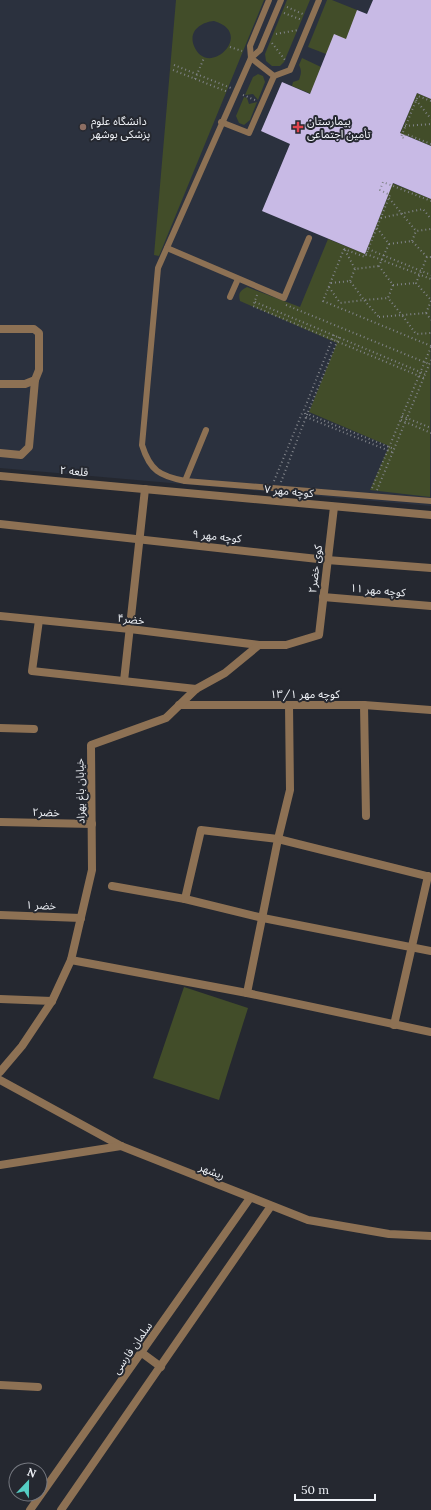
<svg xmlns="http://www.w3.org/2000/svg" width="431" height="1510" font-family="Lora,'Noto Sans Arabic',serif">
	<rect width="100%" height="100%" fill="#252830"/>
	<polygon fill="#2b313e" points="0,0 431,0 431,506 0,468"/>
	<g fill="#424d29" fill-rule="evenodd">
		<path d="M176,0H264L159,256L154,255ZM214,21C256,33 208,80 194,46C188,31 201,22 214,21Z"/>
		<polygon points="287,0 310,0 284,62 280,66 272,66 266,61 265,54"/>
		<polygon points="327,0 332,0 357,10 368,38 326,54 308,47"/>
		<path d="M302,58L321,67L343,107L292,86L293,82L299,80C301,74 302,71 299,65Z"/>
		<polygon points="258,74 263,76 265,82 258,100 253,94 245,95 253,77"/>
		<polygon points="417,93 431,99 431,146 408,136 398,139"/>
		<polygon points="244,97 247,98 249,104 257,102 250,120 244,125 239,123 236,116"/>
		<path d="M382,179L431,199L430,497L370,490L389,446L309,412L337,343L240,301C238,293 240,291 247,287L300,307L328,239L365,254L388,196L378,191Z"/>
		<polygon points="184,987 248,1008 219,1100 153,1078"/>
	</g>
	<polygon fill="#c8bae5" points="373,0 431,0 431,99 417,93 400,133 431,146 431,199 393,183 365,254 262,211 290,144 261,131 282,82 310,94 334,34 346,39 357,10 367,14"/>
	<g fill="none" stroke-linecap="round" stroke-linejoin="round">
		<g stroke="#81848a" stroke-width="2" stroke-dasharray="1 3" stroke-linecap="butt">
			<polyline points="287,7 305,15"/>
			<polyline points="284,13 302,20"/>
			<polyline points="276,34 298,30"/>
			<polyline points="272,43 285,60"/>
			<polyline points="230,47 242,51"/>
			<polyline points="174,65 231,88"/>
			<polyline points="173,70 228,92"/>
			<polyline points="195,79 204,58"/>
			<polyline points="243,95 255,100"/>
			<polyline points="416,100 431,119"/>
			<polyline points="431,101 418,96 401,137 404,138 406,134 431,144"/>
			<polyline points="405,126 431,124"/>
			<polyline points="389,198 416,231 431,229"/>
			<polyline points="381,218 423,209 431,219"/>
			<polyline points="377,228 389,244 412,241 427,257 431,257"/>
			<polyline points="412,241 416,231"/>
			<polyline points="389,244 379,266 393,285 388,298 402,315 426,313 431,320"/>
			<polyline points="344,249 323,301 431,346"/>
			<polyline points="344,249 365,257 390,195 380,190 383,182 431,201"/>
			<polyline points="368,249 431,275"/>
			<polyline points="345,250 355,269 379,266"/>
			<polyline points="366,254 431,279"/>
			<polyline points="427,257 416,283 431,300"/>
			<polyline points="350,281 355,269"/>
			<polyline points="331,283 350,281 364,300 388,298"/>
			<polyline points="393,285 416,283"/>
			<polyline points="329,287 340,303 364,300 379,317"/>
			<polyline points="257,295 253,306 424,378"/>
			<polyline points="255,302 425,374"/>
			<polyline points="286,305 429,364"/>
			<polyline points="426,313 431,301"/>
			<polyline points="379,317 402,315 416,334 431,333"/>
			<polyline points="334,335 304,410 306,417 392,452"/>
			<polyline points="339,337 308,412 310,415 394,449"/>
			<polyline points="402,416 431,428"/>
			<polyline points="401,420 431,433"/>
			<polyline points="274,481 303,411"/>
			<polyline points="281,482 308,412"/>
			<polyline points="372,488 431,347"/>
			<polyline points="377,490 431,360"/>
		</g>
		<g stroke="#8d7154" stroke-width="6">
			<path d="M269,0L250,46L251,58L158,268L142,445C150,471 160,476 185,481L431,501"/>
			<polyline points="251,58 260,50 281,0"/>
			<polyline points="274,76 290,70 319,0"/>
			<polyline points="221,122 249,133 274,76 251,58"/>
			<polyline points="167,248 284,298 309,238"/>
			<polyline points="230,297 238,279"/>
			<polyline points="185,481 206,430"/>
		</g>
		<g stroke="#8d7154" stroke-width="8">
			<polyline points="0,329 34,329 39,333 39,370 35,380 25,384 0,384"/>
			<polyline points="0,453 21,455 29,447 35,380"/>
			<polyline points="0,476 431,515"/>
			<polyline points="0,524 327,560 431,568"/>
			<polyline points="323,597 431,606"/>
			<polyline points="0,616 130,629 259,645"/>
			<polyline points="39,620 32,671 196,689"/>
			<polyline points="124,681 145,489"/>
			<polyline points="179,705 364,705 431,710"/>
			<polyline points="364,705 366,816"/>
			<polyline points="0,728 34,729"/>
			<polyline points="0,822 92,824"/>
			<polyline points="112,886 185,899 263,918 431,951"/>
			<polyline points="185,899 201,830 278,839 431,877"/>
			<polyline points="0,915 81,918"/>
			<polyline points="71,960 247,993 431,1032"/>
			<polyline points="247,993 278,839 290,790 289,705"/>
			<polyline points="0,999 52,1001"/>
			<polyline points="394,1025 428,876"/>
			<polyline points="0,1072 22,1046 52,1001 71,960 92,870 91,745 166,718 196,689 225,673 259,645 286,645 319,635 334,507"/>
			<polyline points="142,1353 161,1367"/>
			<polyline points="0,1385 38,1387"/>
			<polyline points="30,1510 250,1198"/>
			<polyline points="61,1510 271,1206"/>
		</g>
		<g stroke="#8d7154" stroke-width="8">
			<polyline points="0,1080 121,1146 308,1220 389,1234 431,1236"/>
			<polyline points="0,1165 121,1146"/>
		</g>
	</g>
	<circle fill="#8d6e63" stroke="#252830" stroke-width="1.5" cx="83" cy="127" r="4"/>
	<path fill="#e0444e" stroke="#252830" stroke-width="1.5" d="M296 121h4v4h4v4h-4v4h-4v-4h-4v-4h4z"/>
	<g text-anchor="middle" stroke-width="4" stroke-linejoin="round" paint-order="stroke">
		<g font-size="11" fill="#eff2f7" stroke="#252830" text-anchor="start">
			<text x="91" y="125">دانشگاه علوم<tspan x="91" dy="13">پزشکی بوشهر</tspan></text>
			<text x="307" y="125">بیمارستان<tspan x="307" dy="13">تأمین اجتماعی</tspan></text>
		</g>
		<g font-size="11" fill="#eff2f7" stroke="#252830">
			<text transform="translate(74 471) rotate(5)" y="4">قلعه ۲</text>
			<text transform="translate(289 491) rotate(5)" y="4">کوچه مهر ۷</text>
			<text transform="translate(217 536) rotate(6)" y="4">کوچه مهر ۹</text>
			<text transform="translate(315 569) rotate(-83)" y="4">کوی خضر۲</text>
			<text transform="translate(378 590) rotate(5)" y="4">کوچه مهر ۱۱</text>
			<text transform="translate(131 619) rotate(6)" y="4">خضر۴</text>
			<text x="305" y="698">کوچه مهر ۱۳/۱</text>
			<text transform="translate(80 791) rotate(-91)" y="4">خیابان باغ بهزاد</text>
			<text transform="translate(46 812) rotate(1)" y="4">خضر۲</text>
			<text transform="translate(41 905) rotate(2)" y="4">خضر ۱</text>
			<text transform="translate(212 1171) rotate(22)" y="4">ریشهر</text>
			<text transform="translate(132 1348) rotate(-55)" y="4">سلمان فارسی</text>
		</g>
	</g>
	<g transform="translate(28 1482) rotate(22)"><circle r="19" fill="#252830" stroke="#767980"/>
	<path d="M0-3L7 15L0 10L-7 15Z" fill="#55cec5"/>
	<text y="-6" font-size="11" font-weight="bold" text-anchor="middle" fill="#eff2f7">N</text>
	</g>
	<path d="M295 1494v6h80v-6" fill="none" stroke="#eff2f7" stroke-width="2"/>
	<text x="301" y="1494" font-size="12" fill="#eff2f7" stroke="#252830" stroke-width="3" paint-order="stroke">50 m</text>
</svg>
